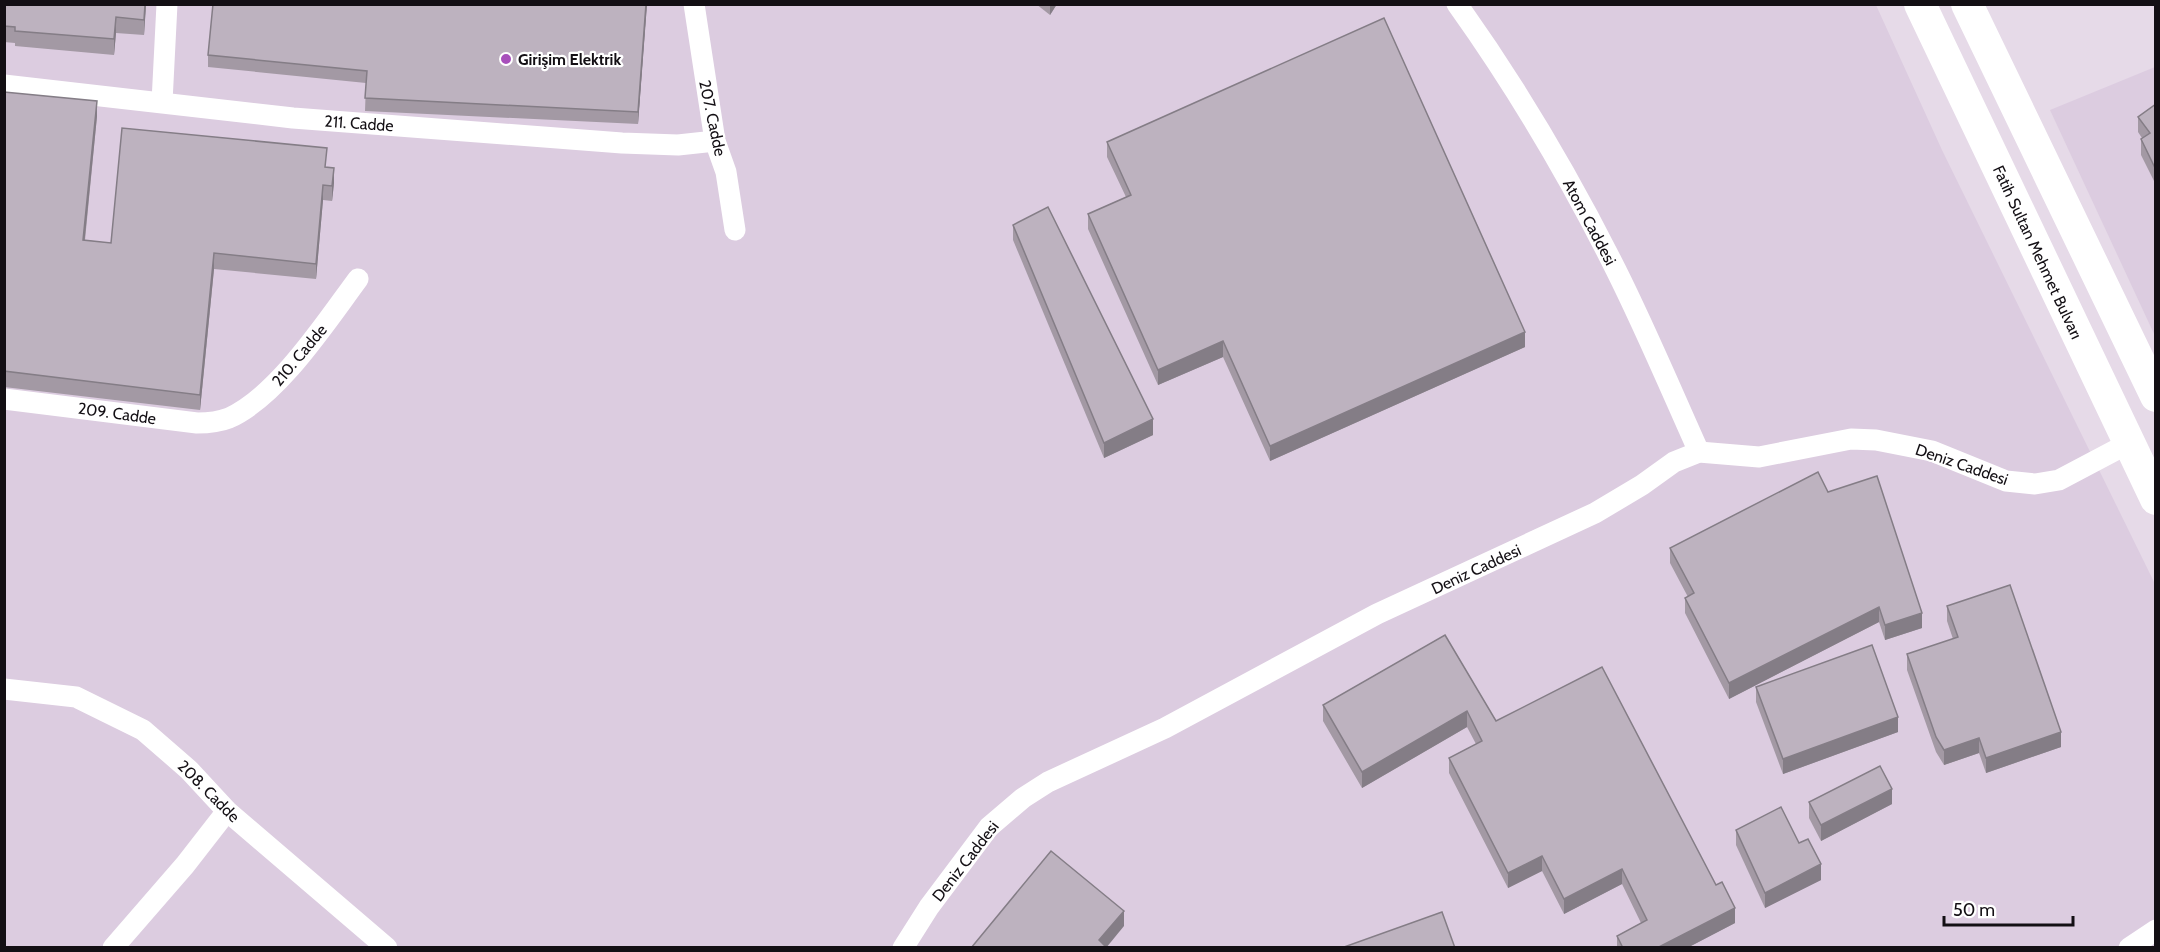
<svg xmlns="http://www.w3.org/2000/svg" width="2160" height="952" font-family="Cabin,sans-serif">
	<rect width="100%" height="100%" fill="#e6dae8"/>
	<g fill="#dccce0">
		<polygon points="5,5 1876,5 1942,150 2155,584 2155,947 5,948"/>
		<polygon points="2155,67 2155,336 2050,110"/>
	</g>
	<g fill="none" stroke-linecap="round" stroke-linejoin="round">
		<g stroke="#fff" stroke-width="21">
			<polyline points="694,4 715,141 726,172 735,230"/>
			<path d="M1457,4C1517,88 1570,178 1616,270C1646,330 1672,392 1699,452"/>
			<polyline points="4,85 293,118 622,143 678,145 715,141"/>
			<polyline points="162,102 167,4"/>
			<path d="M4,399L197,423C208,423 219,422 229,418C278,396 326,322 358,279"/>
			<polyline points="4,689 76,697 143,730 189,770 227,811 387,948"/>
			<polyline points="113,948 185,865 227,811"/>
			<polyline points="903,948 929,907 989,827 1023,798 1048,782 1165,728 1377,614 1595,513 1642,485 1674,462 1699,452 1759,457 1851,439 1876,440 1932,451 2006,481 2035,484 2059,480 2129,443"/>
			<polyline points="2129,948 2156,930"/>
		</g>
		<g stroke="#fff" stroke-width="32">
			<polyline points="1920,4 2156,499"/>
			<polyline points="1967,4 2156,396"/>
		</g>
	</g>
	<g fill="#a399a4">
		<polygon points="4,4 146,4 144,35 116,33 114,55 15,46 15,43 4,42"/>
		<polygon points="647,4 638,124 365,111 366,83 208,67 208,55"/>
		<polygon points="1036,4 1057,4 1050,15"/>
		<polygon points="4,92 97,116 85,240 111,243 327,167 334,183 332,201 323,200 316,279 214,269 200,410 4,387"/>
		<polygon points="2156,104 2156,185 2141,155 2141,139 2142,138 2138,132 2138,117"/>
		<polygon points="1107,142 1525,347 1270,461 1223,357 1158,385 1088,229 1088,214 1126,197 1107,157"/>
		<polygon points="1013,225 1153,435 1104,458 1013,240"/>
		<polygon points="1828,492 1922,628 1885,640 1879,622 1729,699 1685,613 1685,598 1688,597 1670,563 1670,548"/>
		<polygon points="1947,606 2061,747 1986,773 1979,753 1944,765 1936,752 1907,670 1907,654 1953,639 1947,621"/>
		<polygon points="1445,635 1496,721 1735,923 1687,948 1617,948 1617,936 1641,923 1622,884 1564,914 1542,871 1508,888 1449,773 1449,758 1476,744 1467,727 1362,788 1323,721 1323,705"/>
		<polygon points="1756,687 1898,732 1783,774 1756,702"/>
		<polygon points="1809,802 1892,804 1821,841 1809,818"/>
		<polygon points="1736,830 1799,843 1821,880 1765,908 1736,845"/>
	</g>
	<g fill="#847d86">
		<polygon points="145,4 146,4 144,35 144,20"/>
		<polygon points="646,4 647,4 638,124 638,112"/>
		<polygon points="1050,4 1057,4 1050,15"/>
		<polygon points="116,17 116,33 114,55 114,39"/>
		<polygon points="97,101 97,116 83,256 83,240"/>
		<polygon points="334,168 334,183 332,201 332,186"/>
		<polygon points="323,185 323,200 316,279 316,264"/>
		<polygon points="214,253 214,269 200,410 200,395"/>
		<polygon points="1525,332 1525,347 1270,461 1270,446"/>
		<polygon points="1223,341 1223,357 1158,385 1158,370"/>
		<polygon points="4,371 6,371 6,386 4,387"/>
		<polygon points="1153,419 1153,435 1104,458 1104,443"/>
		<polygon points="1879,607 1879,622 1729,699 1729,683"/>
		<polygon points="1922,613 1922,628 1885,640 1885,625"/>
		<polygon points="1467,711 1467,727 1362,788 1362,772"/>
		<polygon points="1898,717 1898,732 1783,774 1783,759"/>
		<polygon points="2061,732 2061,747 1986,773 1986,758"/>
		<polygon points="1979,738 1979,753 1944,765 1944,750"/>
		<polygon points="1892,789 1892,804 1821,841 1821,825"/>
		<polygon points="1542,856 1542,871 1508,888 1508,873"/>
		<polygon points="1821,864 1821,880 1765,908 1765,893"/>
		<polygon points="1622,869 1622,884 1564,914 1564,899"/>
		<polygon points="1735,908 1735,923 1687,948 1657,948"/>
		<polygon points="1124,911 1124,926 1106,948 1099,940"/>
	</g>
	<g fill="#bdb2bf" stroke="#847d86" stroke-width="1.5">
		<polygon points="4,4 145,4 144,20 116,17 114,39 15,31 15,27 4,26"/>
		<polygon points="213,4 646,4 638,112 365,98 367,71 208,55"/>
		<polygon points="1384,18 1525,332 1270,446 1223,341 1158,370 1088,214 1131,195 1107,142"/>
		<polygon points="4,92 97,101 83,240 111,243 122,128 327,148 325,167 334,168 332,186 323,185 316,264 214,253 200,395 4,371"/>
		<polygon points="2156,104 2156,170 2141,139 2150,133 2138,117"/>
		<polygon points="1048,207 1153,419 1104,443 1013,225"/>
		<polygon points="1818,472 1828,492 1877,476 1922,613 1885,625 1879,607 1729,683 1685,598 1694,593 1670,548"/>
		<polygon points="2010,585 2061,732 1986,758 1979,738 1944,750 1936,737 1907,654 1958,637 1947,606"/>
		<polygon points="1445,635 1496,721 1602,667 1716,885 1722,882 1735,908 1657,948 1623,948 1617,936 1647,920 1622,869 1564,899 1542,856 1508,873 1449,758 1482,741 1467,711 1362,772 1323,705"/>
		<polygon points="1872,645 1898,717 1783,759 1756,687"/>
		<polygon points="1880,766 1892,789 1821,825 1809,802"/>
		<polygon points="1781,807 1799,843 1808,839 1821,864 1765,893 1736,830"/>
		<polygon points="1051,851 1124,911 1099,940 1107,948 971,948"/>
		<polygon points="1442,912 1455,948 1344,948 1344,947"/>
	</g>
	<circle fill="#a84fbb" stroke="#fff" stroke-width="2" cx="506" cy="59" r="6"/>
	<g text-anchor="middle" stroke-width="4.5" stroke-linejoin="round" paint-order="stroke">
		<g font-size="16" font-weight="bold" fill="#130f14" stroke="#fff" text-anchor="start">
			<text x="518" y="65">Girişim Elektrik</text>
		</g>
		<g font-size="16" fill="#130f14" stroke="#fff">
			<text transform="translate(713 118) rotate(78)" y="6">207. Cadde</text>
			<text transform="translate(359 123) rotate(4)" y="6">211. Cadde</text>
			<text transform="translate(1590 222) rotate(62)" y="6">Atom Caddesi</text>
			<text transform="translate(2038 252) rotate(65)" y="6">Fatih Sultan Mehmet Bulvarı</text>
			<text transform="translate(299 355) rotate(-50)" y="6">210. Cadde</text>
			<text transform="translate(117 413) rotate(8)" y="6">209. Cadde</text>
			<text transform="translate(1962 464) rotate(19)" y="6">Deniz Caddesi</text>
			<text transform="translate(1476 569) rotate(-25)" y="6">Deniz Caddesi</text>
			<text transform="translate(209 791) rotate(45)" y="6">208. Cadde</text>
			<text transform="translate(965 861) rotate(-52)" y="6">Deniz Caddesi</text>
		</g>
	</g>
	<rect width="2160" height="952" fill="none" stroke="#130f14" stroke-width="12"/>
	<path d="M1944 916v9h129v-9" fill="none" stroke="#130f14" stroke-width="3"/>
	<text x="1953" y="916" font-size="18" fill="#130f14" stroke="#ffffff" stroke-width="4.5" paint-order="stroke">50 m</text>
</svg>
